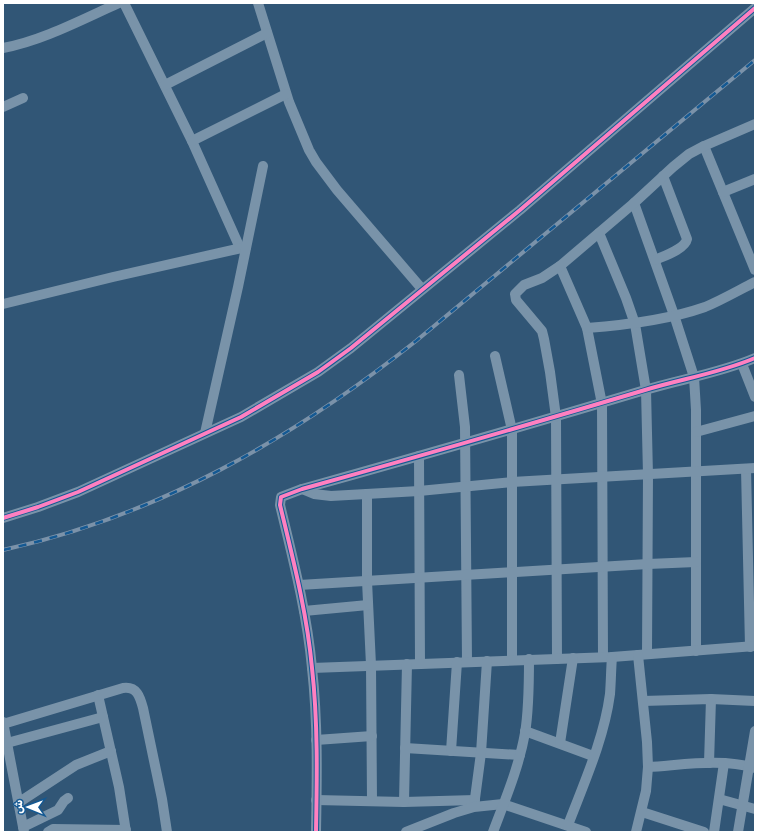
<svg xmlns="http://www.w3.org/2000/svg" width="758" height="835" font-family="Rubik,Vazirmatn,sans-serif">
	<rect width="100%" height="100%" fill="#315676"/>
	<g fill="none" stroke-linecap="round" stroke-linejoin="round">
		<g stroke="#7993a9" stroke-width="10">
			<polyline points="124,3 192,141 240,248"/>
			<polyline points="258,3 289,102 309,150 316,162 337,190 422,289"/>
			<path d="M3,48C42,41 83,19 119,3"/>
			<polyline points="165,85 267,33"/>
			<polyline points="3,107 23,98"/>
			<polyline points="192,141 286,94"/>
			<polyline points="704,146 755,270"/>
			<polyline points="723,192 755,179"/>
			<polyline points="634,203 674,315 694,377 696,410 696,651"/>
			<polyline points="599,233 626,298 635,324 646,390 648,475 647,654"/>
			<path d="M655,260C664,256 685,249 687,239L663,176"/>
			<polyline points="560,266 587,328 602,404 603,657"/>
			<polyline points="3,304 113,277 246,247"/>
			<path d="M587,328C627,325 668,320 705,307C722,300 739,290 755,282"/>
			<polyline points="495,356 512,430 512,660"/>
			<polyline points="742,364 755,397"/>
			<polyline points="459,375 465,427 467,661"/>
			<polyline points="696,432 755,416"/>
			<polyline points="205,433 238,287 263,166"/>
			<polyline points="419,456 420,663"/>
			<polyline points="746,469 750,647"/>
			<polyline points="302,489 314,494 331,496 419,491 512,482 755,468"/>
			<polyline points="367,494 367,581 371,665 372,801"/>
			<polyline points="3,518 38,507 78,492 241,417 318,372 351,348 520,210 755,8"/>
			<polyline points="299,585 648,564 696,562"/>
			<polyline points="304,611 368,605"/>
			<polyline points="557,659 556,417 550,372 544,339 542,331 537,325 516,300 515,294 524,285 542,278 560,266 634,203 673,167 689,154 704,146 755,124"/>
			<polyline points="312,668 612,657 755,646"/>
			<polyline points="98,695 119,787 126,832"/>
			<polyline points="643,701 711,699 755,701"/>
			<polyline points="3,722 24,832"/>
			<path d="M3,724L123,688C137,686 140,697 143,708L162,799L167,832"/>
			<polyline points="525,731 593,756"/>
			<polyline points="316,740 372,736"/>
			<polyline points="7,743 103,717"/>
			<polyline points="560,743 573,658"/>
			<polyline points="405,748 520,755"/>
			<polyline points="451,751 457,662"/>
			<polyline points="709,763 711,699"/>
			<path d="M648,767C683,765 721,758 755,768"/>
			<polyline points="719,799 755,809"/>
			<polyline points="316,800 404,802 475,800"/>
			<polyline points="404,802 407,664"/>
			<polyline points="18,803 76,765 111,751"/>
			<polyline points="474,806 481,753 487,661"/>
			<polyline points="642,812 704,832"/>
			<path d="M568,825C584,783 604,739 610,694C611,681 611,669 612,657"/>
			<polyline points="23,827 58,810 64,801 68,798"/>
			<polyline points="48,832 53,829 126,830"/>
			<path d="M316,832C317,778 318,722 312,668C307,613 293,559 280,505L281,497L302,489C417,457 531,424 645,390C681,379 720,373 755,358"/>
			<polyline points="406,832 454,813 474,807 503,804 586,832"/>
			<path d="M493,832C505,800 519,767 525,733C529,709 529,684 529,659"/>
			<polyline points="636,832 646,791 648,767 647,742 638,655"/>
			<polyline points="714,832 724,763"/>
			<polyline points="738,832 755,731"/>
		</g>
		<g stroke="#7b92a9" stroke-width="4">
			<path id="rail" d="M3,550C158,516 293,438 416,341L755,60"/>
		</g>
		<use href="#rail" stroke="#145993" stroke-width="2.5" stroke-dasharray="8" stroke-linecap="butt"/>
		<g stroke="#145993" stroke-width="6">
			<g id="cycleway">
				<polyline points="3,518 38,507 78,492 241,417 318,372 351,348 520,210 755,8"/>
				<path d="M316,832C317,778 318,722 312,668C307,613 293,559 280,505L281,497L302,489C417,457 531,424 645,390C681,379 720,373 755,358"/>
			</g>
		</g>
		<use href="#cycleway" stroke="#ff80c0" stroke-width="4"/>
	</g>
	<rect width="758" height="835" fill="none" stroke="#ffffff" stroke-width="8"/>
	<g transform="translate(28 807) rotate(271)" stroke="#145993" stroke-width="3" paint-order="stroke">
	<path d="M0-3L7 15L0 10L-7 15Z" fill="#ffffff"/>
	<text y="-6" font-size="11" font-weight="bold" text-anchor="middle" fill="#ffffff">ش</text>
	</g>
</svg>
